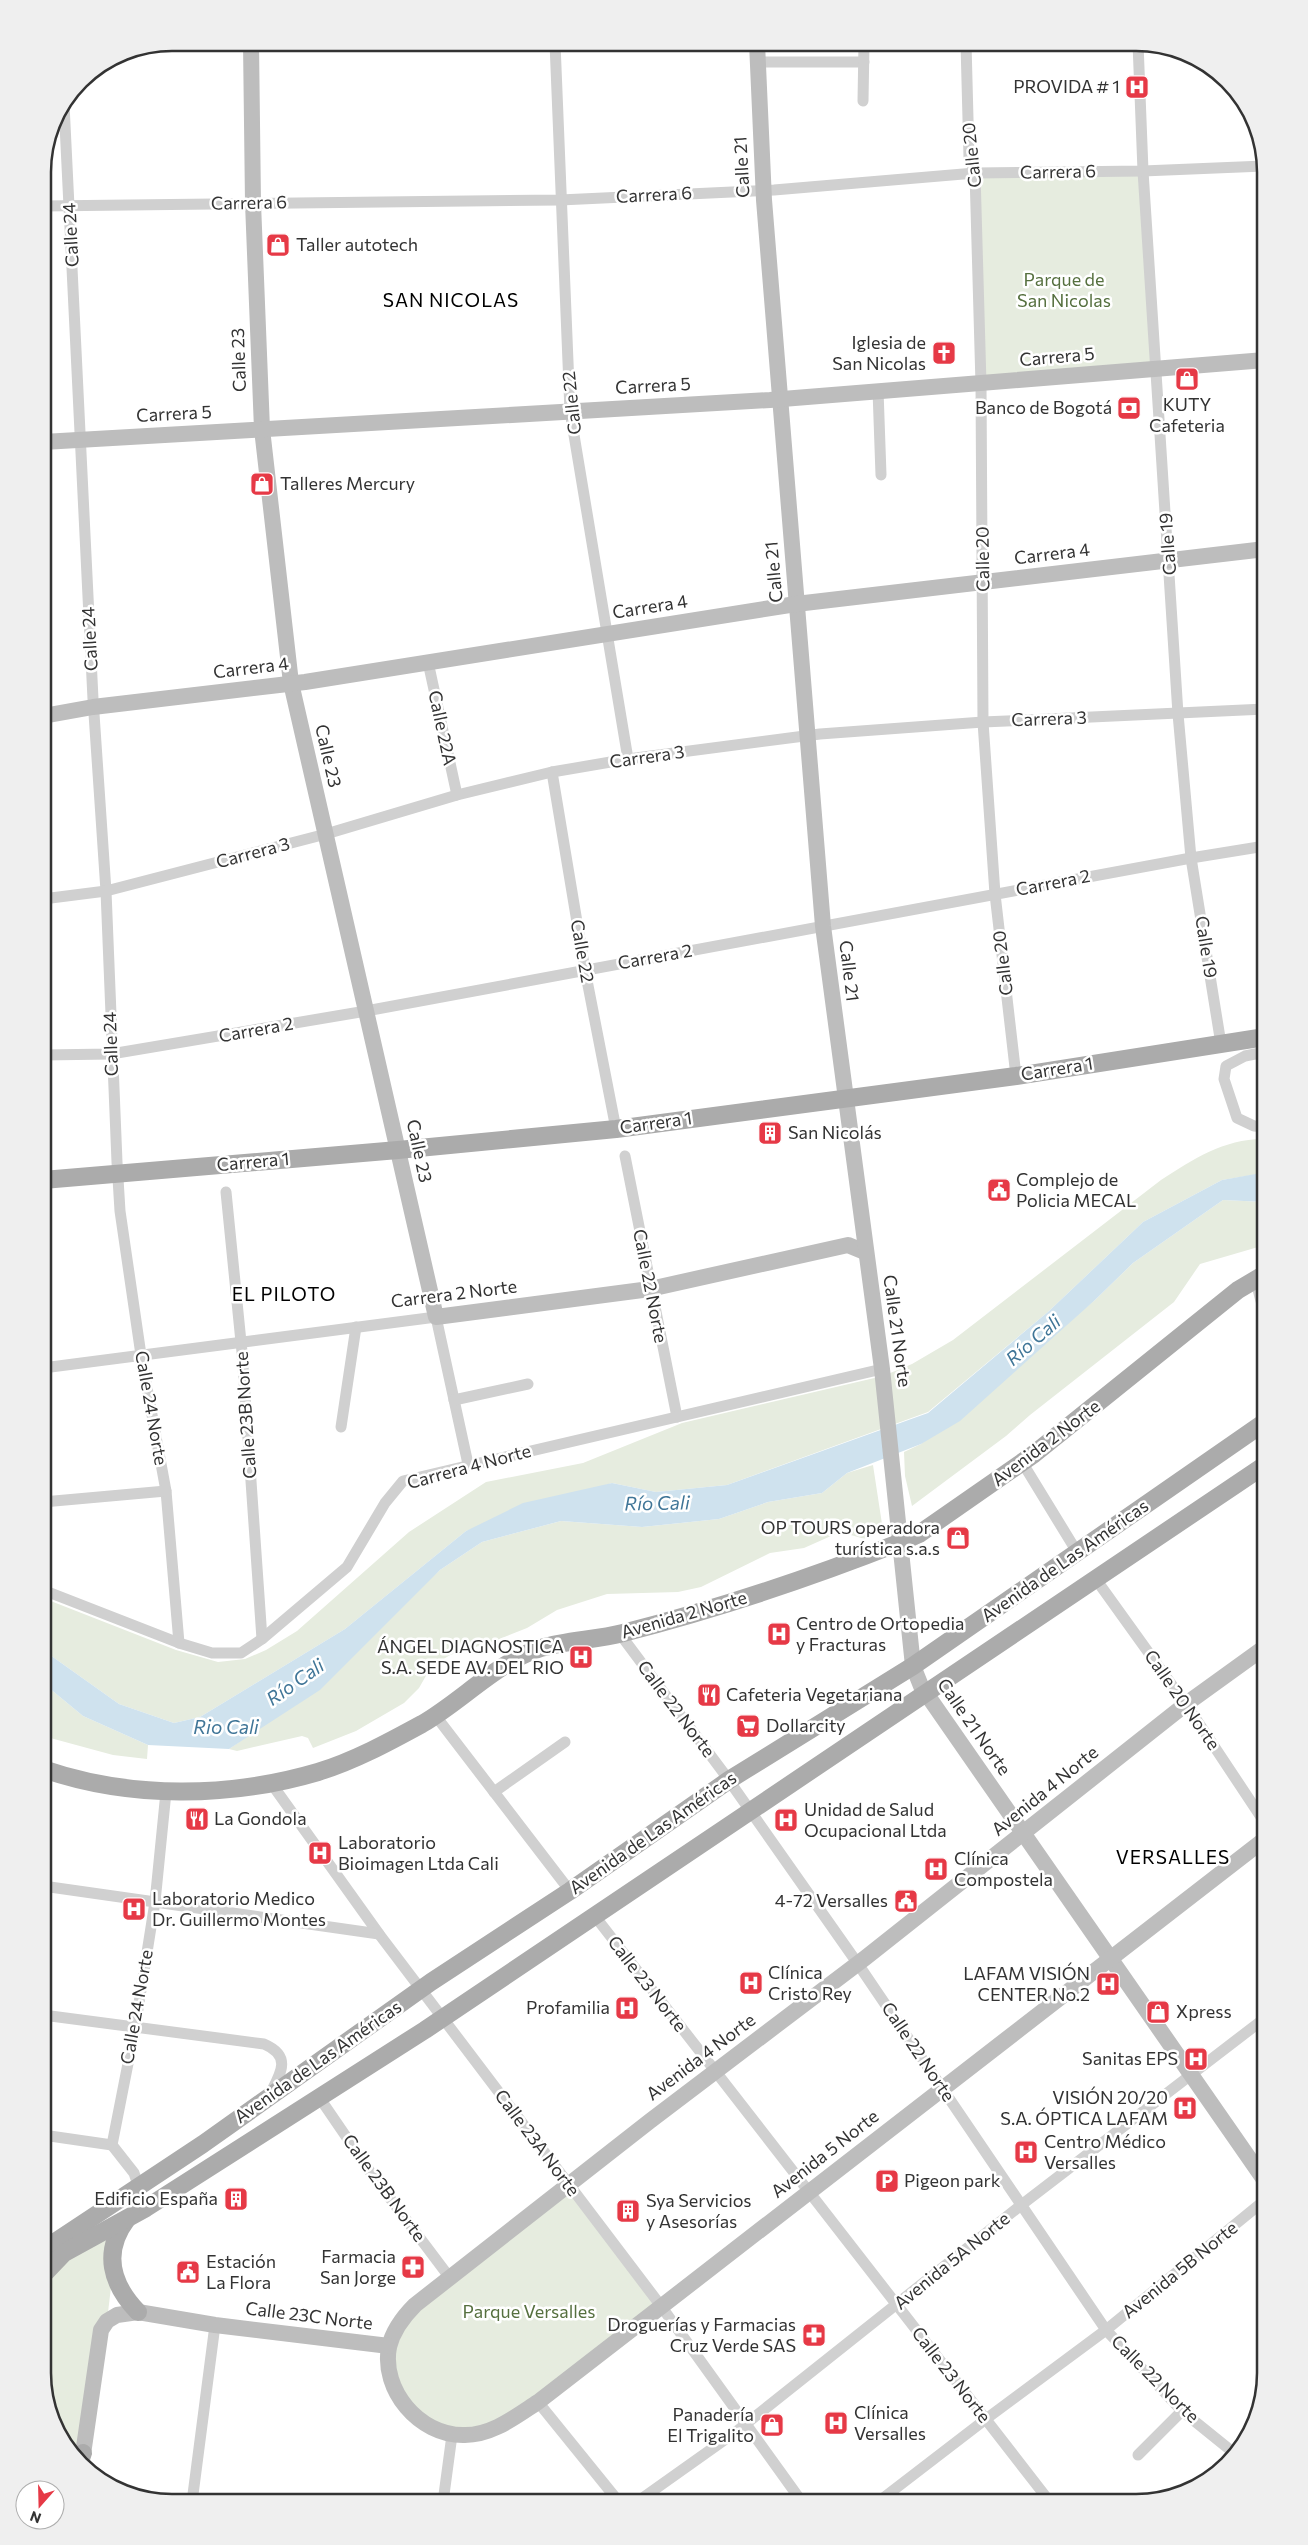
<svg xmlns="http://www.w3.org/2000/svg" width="1308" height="2545" font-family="Commissioner,sans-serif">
	<rect width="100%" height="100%" fill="#fff"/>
	<g fill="#e6ecdf">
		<polygon points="1143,171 1155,368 981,384 975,173"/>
		<path d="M1265,1139V1173L1222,1180L1143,1222L1049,1311L928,1412L727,1485L656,1492L612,1483L466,1531L345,1629L200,1717L174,1723L119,1704L43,1650V1598L176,1650L218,1662L245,1659L266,1650L297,1631L409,1532L486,1482L583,1463L682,1423L883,1376L912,1364L953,1340L1161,1180C1193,1159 1226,1138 1265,1139Z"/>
		<polygon points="1223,1200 1265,1202 1265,1245 1200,1264 1174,1302 1030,1415 1006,1436 912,1506 905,1476 904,1452 921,1444 1095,1300 1133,1263"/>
		<polygon points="873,1465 882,1524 865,1539 840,1532 804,1548 770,1553 701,1587 678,1592 607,1594 557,1610 527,1628 492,1642 450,1655 431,1667 419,1688 404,1703 356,1731 313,1748 308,1738 302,1736 237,1751 229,1749 280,1714 440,1570 482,1542 561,1521 642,1527 719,1519 768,1502 822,1493 847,1473"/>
		<polygon points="43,1683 83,1716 148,1745 147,1759 113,1755 43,1736"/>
		<polygon points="568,2185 661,2306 489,2431 436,2430 391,2380 397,2328"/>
		<polygon points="117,2236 107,2321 80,2459 52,2422 43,2373 43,2275 64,2253"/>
	</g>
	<polygon fill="#cfe2ee" points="1261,1173 1265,1173 1265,1202 1223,1200 1133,1263 1095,1300 960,1421 921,1444 847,1473 822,1493 768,1502 719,1519 642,1527 561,1521 482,1542 440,1570 320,1690 229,1749 148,1745 83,1716 43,1683 43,1650 119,1704 174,1723 200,1717 345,1629 466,1531 523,1503 612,1483 656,1492 727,1485 928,1413 1049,1311 1143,1222 1222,1180"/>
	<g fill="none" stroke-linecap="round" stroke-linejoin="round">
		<g stroke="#d0d0d0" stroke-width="11">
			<polyline points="555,43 570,411 628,759"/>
			<polyline points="966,43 969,157 975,173 981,384 983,722 995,894 1016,1076"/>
			<polyline points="1138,43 1143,171 1178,714 1191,858 1221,1044"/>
			<polyline points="758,62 864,62"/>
			<polyline points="863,101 864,43"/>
			<polyline points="64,104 93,699 106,891 117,1162 120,1211 141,1355 166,1491 179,1643"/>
			<polyline points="43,206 560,200 774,190 975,173 1143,171 1264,166"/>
			<polyline points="878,390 881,475"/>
			<polyline points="428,662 457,795"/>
			<polyline points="552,772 585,970 616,1129"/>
			<polyline points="43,899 106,891 326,834 457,795 552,772 628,759 820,734 983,722 1265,709"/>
			<polyline points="43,1055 111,1054 366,1011 1191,858 1265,846"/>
			<polyline points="1265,1127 1254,1126 1237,1118 1224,1079 1226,1066 1245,1056 1265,1052"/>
			<polyline points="625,1156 677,1417"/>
			<polyline points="226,1192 242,1352 262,1639"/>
			<polyline points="1255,1278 1265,1316"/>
			<polyline points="43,1368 436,1317 468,1464"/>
			<polyline points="454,1400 528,1384"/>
			<polyline points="341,1427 356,1327"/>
			<polyline points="1022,1462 1077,1552"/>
			<polyline points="43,1502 166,1491"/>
			<polyline points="1095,1578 1192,1713 1265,1823"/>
			<polyline points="43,1590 179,1643 212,1653 241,1653 262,1639 347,1567 385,1503 403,1481 882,1369"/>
			<polyline points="620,1634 723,1772 858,1964 1106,2330 1182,2411 1234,2453"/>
			<polyline points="435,1715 570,1891"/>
			<polyline points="271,1783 379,1934 661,2306 802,2502"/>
			<polyline points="494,1792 565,1742"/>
			<polyline points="43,1886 379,1934"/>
			<polyline points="594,1915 1050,2502"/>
			<path d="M43,2015L264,2044C292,2056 281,2073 270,2094"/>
			<polyline points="319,2097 371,2173 450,2278"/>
			<polyline points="43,2135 112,2145"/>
			<polyline points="138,2185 134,2173 112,2145 135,2028 155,1902 166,1792"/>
			<polyline points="538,2402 619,2502"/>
			<polyline points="1138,2455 1182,2411"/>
			<polyline points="192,2502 215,2325"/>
			<polyline points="443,2502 452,2435"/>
			<polyline points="637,2502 737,2431 1020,2206 1265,2018"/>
			<polyline points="878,2502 986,2419 1106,2330 1265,2200"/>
		</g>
		<g stroke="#bdbdbd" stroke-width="16">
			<polyline points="251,43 253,203 262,429 291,683 436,1317 650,1289 848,1245 865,1252"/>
			<polyline points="757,43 764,200 823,926 882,1369 913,1666 921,1686 1265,2181"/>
			<polyline points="43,442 770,400 1265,360"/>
			<polyline points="43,716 93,707 305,682 796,604 1265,549"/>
			<path d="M1265,1839L538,2402C515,2417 491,2436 463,2435C419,2435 381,2390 389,2347C393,2330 403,2317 415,2305L650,2121L865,1958L1186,1704L1265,1647"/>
			<polyline points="82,2461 101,2330 107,2321 117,2315 138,2312 215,2325 389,2346"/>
		</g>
		<g stroke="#ababab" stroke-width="18">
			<polyline points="43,1180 398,1150 616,1129 1016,1076 1265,1037"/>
			<path d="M43,1769C130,1799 230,1798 318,1772C354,1761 389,1742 422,1724C462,1701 497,1662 541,1648C567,1640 596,1640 623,1633C717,1609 810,1578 901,1542L919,1534L1034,1454L1238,1290L1265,1274"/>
			<path d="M127,2219C102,2252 111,2284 138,2312"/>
			<polyline points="43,2250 203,2144 431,1982 570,1891 729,1780 913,1666 1265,1422"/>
			<polyline points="43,2275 64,2253 146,2208 425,2030 1265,1465"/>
			<polyline points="80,2459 83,2453"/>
		</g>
	</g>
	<defs>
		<g id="hospital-square" transform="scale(1.25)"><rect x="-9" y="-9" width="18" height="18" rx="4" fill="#e63946" stroke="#fff"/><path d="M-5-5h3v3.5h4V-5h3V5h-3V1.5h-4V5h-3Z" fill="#fff"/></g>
		<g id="shop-square" transform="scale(1.25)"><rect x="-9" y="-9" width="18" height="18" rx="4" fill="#e63946" stroke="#fff"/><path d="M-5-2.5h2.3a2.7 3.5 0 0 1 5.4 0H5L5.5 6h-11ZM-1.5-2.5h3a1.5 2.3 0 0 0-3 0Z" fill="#fff"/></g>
		<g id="church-square" transform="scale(1.25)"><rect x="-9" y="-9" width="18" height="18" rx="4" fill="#e63946" stroke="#fff"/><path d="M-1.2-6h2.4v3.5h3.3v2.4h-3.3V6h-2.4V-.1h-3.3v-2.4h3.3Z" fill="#fff"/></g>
		<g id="bank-square" transform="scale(1.25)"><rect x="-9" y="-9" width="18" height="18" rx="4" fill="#e63946" stroke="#fff"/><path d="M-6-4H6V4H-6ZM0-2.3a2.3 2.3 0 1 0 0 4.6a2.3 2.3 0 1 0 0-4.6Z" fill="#fff"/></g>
		<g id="building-square" transform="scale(1.25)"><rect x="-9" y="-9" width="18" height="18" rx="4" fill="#e63946" stroke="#fff"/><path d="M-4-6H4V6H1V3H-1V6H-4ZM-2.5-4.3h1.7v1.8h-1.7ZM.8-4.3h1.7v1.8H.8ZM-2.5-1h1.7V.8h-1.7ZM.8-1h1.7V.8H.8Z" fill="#fff"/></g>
		<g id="civic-square" transform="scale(1.25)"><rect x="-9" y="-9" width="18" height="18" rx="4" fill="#e63946" stroke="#fff"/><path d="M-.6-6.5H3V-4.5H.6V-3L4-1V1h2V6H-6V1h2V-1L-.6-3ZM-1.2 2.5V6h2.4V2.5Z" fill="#fff"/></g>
		<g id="restaurant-square" transform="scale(1.25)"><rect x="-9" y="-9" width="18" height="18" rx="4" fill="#e63946" stroke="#fff"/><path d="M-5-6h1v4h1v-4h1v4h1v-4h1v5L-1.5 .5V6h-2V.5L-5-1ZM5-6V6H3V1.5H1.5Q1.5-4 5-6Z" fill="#fff"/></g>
		<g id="supermarket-square" transform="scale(1.25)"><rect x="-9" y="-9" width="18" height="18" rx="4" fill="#e63946" stroke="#fff"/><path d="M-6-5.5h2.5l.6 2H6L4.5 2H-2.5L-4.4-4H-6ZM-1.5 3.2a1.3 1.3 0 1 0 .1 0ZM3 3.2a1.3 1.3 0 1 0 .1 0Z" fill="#fff"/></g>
		<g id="parking-square" transform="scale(1.25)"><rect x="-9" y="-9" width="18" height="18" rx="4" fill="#e63946" stroke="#fff"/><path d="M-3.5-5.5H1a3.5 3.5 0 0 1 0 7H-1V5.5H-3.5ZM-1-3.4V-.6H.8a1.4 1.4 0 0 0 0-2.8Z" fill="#fff"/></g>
		<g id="pharmacy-square" transform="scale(1.25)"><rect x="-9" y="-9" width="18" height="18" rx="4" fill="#e63946" stroke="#fff"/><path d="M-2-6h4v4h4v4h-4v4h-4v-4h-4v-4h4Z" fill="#fff"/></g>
	</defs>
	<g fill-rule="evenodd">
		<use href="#hospital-square" x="1137" y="87"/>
		<use href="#shop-square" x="278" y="245"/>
		<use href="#church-square" x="944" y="353"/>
		<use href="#shop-square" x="1187" y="379"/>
		<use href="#bank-square" x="1129" y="408"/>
		<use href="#shop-square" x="262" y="484"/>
		<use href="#building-square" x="770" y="1133"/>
		<use href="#civic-square" x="999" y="1190"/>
		<use href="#shop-square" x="958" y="1538"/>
		<use href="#hospital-square" x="779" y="1634"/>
		<use href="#hospital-square" x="581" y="1657"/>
		<use href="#restaurant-square" x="709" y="1695"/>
		<use href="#supermarket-square" x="748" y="1726"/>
		<use href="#restaurant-square" x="197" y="1819"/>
		<use href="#hospital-square" x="786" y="1820"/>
		<use href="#hospital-square" x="320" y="1853"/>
		<use href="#hospital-square" x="936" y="1869"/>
		<use href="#civic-square" x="906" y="1901"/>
		<use href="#hospital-square" x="134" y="1909"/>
		<use href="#hospital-square" x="751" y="1983"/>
		<use href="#hospital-square" x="1108" y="1984"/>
		<use href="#hospital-square" x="627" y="2008"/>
		<use href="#shop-square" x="1158" y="2012"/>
		<use href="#hospital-square" x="1196" y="2059"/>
		<use href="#hospital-square" x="1185" y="2108"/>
		<use href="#hospital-square" x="1026" y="2152"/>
		<use href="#parking-square" x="887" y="2181"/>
		<use href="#building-square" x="236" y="2199"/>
		<use href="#building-square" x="628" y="2211"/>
		<use href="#pharmacy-square" x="413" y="2267"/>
		<use href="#civic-square" x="188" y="2272"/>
		<use href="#pharmacy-square" x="814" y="2335"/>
		<use href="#hospital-square" x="836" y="2423"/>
		<use href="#shop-square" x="772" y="2425"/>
	</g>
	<g text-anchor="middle" stroke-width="5" stroke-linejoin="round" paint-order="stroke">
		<g font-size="18" fill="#333" stroke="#fff" text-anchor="start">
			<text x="1120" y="93" text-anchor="end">PROVIDA # 1</text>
			<text x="296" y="251">Taller autotech</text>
			<text x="926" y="349" text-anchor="end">Iglesia de<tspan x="926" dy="21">San Nicolas</tspan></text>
			<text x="1187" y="411" text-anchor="middle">KUTY<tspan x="1187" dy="21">Cafeteria</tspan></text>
			<text x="1112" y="414" text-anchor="end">Banco de Bogotá</text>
			<text x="280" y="490">Talleres Mercury</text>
			<text x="788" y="1139">San Nicolás</text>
			<text x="1016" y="1186">Complejo de<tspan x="1016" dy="21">Policia MECAL</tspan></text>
			<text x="940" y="1534" text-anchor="end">OP TOURS operadora<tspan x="940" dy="21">turística s.a.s</tspan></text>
			<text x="796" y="1630">Centro de Ortopedia<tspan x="796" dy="21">y Fracturas</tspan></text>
			<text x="564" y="1653" text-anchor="end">ÁNGEL DIAGNOSTICA<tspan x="564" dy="21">S.A. SEDE AV. DEL RIO</tspan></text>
			<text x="726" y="1701">Cafeteria Vegetariana</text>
			<text x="766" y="1732">Dollarcity</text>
			<text x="804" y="1816">Unidad de Salud<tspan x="804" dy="21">Ocupacional Ltda</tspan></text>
			<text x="214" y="1825">La Gondola</text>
			<text x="338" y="1849">Laboratorio<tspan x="338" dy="21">Bioimagen Ltda Cali</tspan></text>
			<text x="954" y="1865">Clínica<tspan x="954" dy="21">Compostela</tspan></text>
			<text x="152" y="1905">Laboratorio Medico<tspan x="152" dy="21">Dr. Guillermo Montes</tspan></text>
			<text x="888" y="1907" text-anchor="end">4-72 Versalles</text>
			<text x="768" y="1979">Clínica<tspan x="768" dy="21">Cristo Rey</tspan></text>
			<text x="1090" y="1980" text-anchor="end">LAFAM VISIÓN<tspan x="1090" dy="21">CENTER No.2</tspan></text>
			<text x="610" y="2014" text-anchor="end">Profamilia</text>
			<text x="1176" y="2018">Xpress</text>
			<text x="1178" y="2065" text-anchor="end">Sanitas EPS</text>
			<text x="1168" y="2104" text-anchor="end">VISIÓN 20/20<tspan x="1168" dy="21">S.A. ÓPTICA LAFAM</tspan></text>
			<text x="1044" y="2148">Centro Médico<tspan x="1044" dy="21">Versalles</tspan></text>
			<text x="904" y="2187">Pigeon park</text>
			<text x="218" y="2205" text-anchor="end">Edificio España</text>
			<text x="646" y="2207">Sya Servicios<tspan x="646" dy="21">y Asesorías</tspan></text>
			<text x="396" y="2263" text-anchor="end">Farmacia<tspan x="396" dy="21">San Jorge</tspan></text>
			<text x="206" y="2268">Estación<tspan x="206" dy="21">La Flora</tspan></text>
			<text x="796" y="2331" text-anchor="end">Droguerías y Farmacias<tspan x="796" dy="21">Cruz Verde SAS</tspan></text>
			<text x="854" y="2419">Clínica<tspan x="854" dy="21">Versalles</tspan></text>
			<text x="754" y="2421" text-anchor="end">Panadería<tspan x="754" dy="21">El Trigalito</tspan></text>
		</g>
		<g font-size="18" fill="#333" stroke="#fff">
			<text transform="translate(972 155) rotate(-96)" y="6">Calle 20</text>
			<text transform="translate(742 167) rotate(-93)" y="6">Calle 21</text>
			<text transform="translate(1058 172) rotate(-1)" y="6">Carrera 6</text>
			<text transform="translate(654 195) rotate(-3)" y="6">Carrera 6</text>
			<text transform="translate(249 203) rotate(-1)" y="6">Carrera 6</text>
			<text transform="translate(71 235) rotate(-93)" y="6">Calle 24</text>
			<text transform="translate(1057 357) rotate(-5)" y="6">Carrera 5</text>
			<text transform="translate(239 360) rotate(-92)" y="6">Calle 23</text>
			<text transform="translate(653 386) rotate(-3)" y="6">Carrera 5</text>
			<text transform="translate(572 403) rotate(-96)" y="6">Calle 22</text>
			<text transform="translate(174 414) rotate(-3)" y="6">Carrera 5</text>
			<text transform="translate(1168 544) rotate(-94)" y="6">Calle 19</text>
			<text transform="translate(1052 554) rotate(-7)" y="6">Carrera 4</text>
			<text transform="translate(983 559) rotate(-91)" y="6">Calle 20</text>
			<text transform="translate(774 572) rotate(-95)" y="6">Calle 21</text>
			<text transform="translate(650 607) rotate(-9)" y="6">Carrera 4</text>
			<text transform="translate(90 639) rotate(-93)" y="6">Calle 24</text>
			<text transform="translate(251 668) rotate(-7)" y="6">Carrera 4</text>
			<text transform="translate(1049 719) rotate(-2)" y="6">Carrera 3</text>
			<text transform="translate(442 728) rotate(78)" y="6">Calle 22A</text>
			<text transform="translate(328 756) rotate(77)" y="6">Calle 23</text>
			<text transform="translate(647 757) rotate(-8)" y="6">Carrera 3</text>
			<text transform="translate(253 853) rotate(-15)" y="6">Carrera 3</text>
			<text transform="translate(1053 883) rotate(-11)" y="6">Carrera 2</text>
			<text transform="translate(1206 947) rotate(81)" y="6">Calle 19</text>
			<text transform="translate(582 951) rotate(80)" y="6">Calle 22</text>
			<text transform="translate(655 957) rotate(-10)" y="6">Carrera 2</text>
			<text transform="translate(1003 963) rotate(-97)" y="6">Calle 20</text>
			<text transform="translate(849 971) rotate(83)" y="6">Calle 21</text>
			<text transform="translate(256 1030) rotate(-10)" y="6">Carrera 2</text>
			<text transform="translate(111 1044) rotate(-92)" y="6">Calle 24</text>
			<text transform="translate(1057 1069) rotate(-9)" y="6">Carrera 1</text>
			<text transform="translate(656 1123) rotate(-8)" y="6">Carrera 1</text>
			<text transform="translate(419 1151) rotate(78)" y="6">Calle 23</text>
			<text transform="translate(253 1162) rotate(-5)" y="6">Carrera 1</text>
			<text transform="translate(650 1286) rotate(79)" y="6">Calle 22 Norte</text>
			<text transform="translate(454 1294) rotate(-7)" y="6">Carrera 2 Norte</text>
			<text transform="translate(897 1331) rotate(82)" y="6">Calle 21 Norte</text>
			<text transform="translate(151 1408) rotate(80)" y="6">Calle 24 Norte</text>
			<text transform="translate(246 1415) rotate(-94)" y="6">Calle 23B Norte</text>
			<text transform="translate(1046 1443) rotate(-37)" y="6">Avenida 2 Norte</text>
			<text transform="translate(469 1467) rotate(-15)" y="6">Carrera 4 Norte</text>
			<text transform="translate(1065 1561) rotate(-35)" y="6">Avenida de Las Américas</text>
			<text transform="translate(684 1615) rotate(-16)" y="6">Avenida 2 Norte</text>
			<text transform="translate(1182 1700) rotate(55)" y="6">Calle 20 Norte</text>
			<text transform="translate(676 1709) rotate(53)" y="6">Calle 22 Norte</text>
			<text transform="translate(974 1727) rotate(55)" y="6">Calle 21 Norte</text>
			<text transform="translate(1045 1791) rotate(-39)" y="6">Avenida 4 Norte</text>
			<text transform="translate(653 1833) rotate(-35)" y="6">Avenida de Las Américas</text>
			<text transform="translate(647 1984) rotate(52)" y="6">Calle 23 Norte</text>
			<text transform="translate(137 2007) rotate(-80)" y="6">Calle 24 Norte</text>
			<text transform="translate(918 2052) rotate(56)" y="6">Calle 22 Norte</text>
			<text transform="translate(701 2057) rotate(-37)" y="6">Avenida 4 Norte</text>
			<text transform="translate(318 2062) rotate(-35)" y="6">Avenida de Las Américas</text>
			<text transform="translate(537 2143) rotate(53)" y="6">Calle 23A Norte</text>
			<text transform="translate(825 2154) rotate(-38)" y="6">Avenida 5 Norte</text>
			<text transform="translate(384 2188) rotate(54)" y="6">Calle 23B Norte</text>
			<text transform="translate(952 2261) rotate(-39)" y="6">Avenida 5A Norte</text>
			<text transform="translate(1180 2270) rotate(-39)" y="6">Avenida 5B Norte</text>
			<text transform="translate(309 2316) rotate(7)" y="6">Calle 23C Norte</text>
			<text transform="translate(951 2375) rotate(52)" y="6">Calle 23 Norte</text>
			<text transform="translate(1155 2379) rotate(45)" y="6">Calle 22 Norte</text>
		</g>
		<g font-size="18" fill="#56703f" stroke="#fff">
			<text x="1064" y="286">Parque de<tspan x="1064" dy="21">San Nicolas</tspan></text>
			<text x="529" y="2318">Parque Versalles</text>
		</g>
		<g font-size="19" letter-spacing="1" fill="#000" stroke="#fff">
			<text x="451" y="307">SAN NICOLAS</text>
			<text x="284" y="1301">EL PILOTO</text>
			<text x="1173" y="1864">VERSALLES</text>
		</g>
		<g font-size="19" font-style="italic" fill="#3f7597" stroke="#fff">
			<text transform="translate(1033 1340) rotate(-41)" y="7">Río Cali</text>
			<text transform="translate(657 1503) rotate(-1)" y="7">Río Cali</text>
			<text transform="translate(295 1682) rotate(-35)" y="7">Río Cali</text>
			<text x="226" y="1734">Rio Cali</text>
		</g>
	</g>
	<path d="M0 0H1308V2545H0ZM172 51H1136A121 121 0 0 1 1257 172V2373A121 121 0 0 1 1136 2494H172A121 121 0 0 1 51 2373V172A121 121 0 0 1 172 51Z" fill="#efefef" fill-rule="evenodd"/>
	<path fill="none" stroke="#333" stroke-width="2.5" d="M172 51H1136A121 121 0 0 1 1257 172V2373A121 121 0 0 1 1136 2494H172A121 121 0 0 1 51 2373V172A121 121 0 0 1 172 51Z"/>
	<g transform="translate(40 2505) rotate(200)"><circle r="24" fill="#ffffff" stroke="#adadad"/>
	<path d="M0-4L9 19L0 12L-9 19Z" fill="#e63946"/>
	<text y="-8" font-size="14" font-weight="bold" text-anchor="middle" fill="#333333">N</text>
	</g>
</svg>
